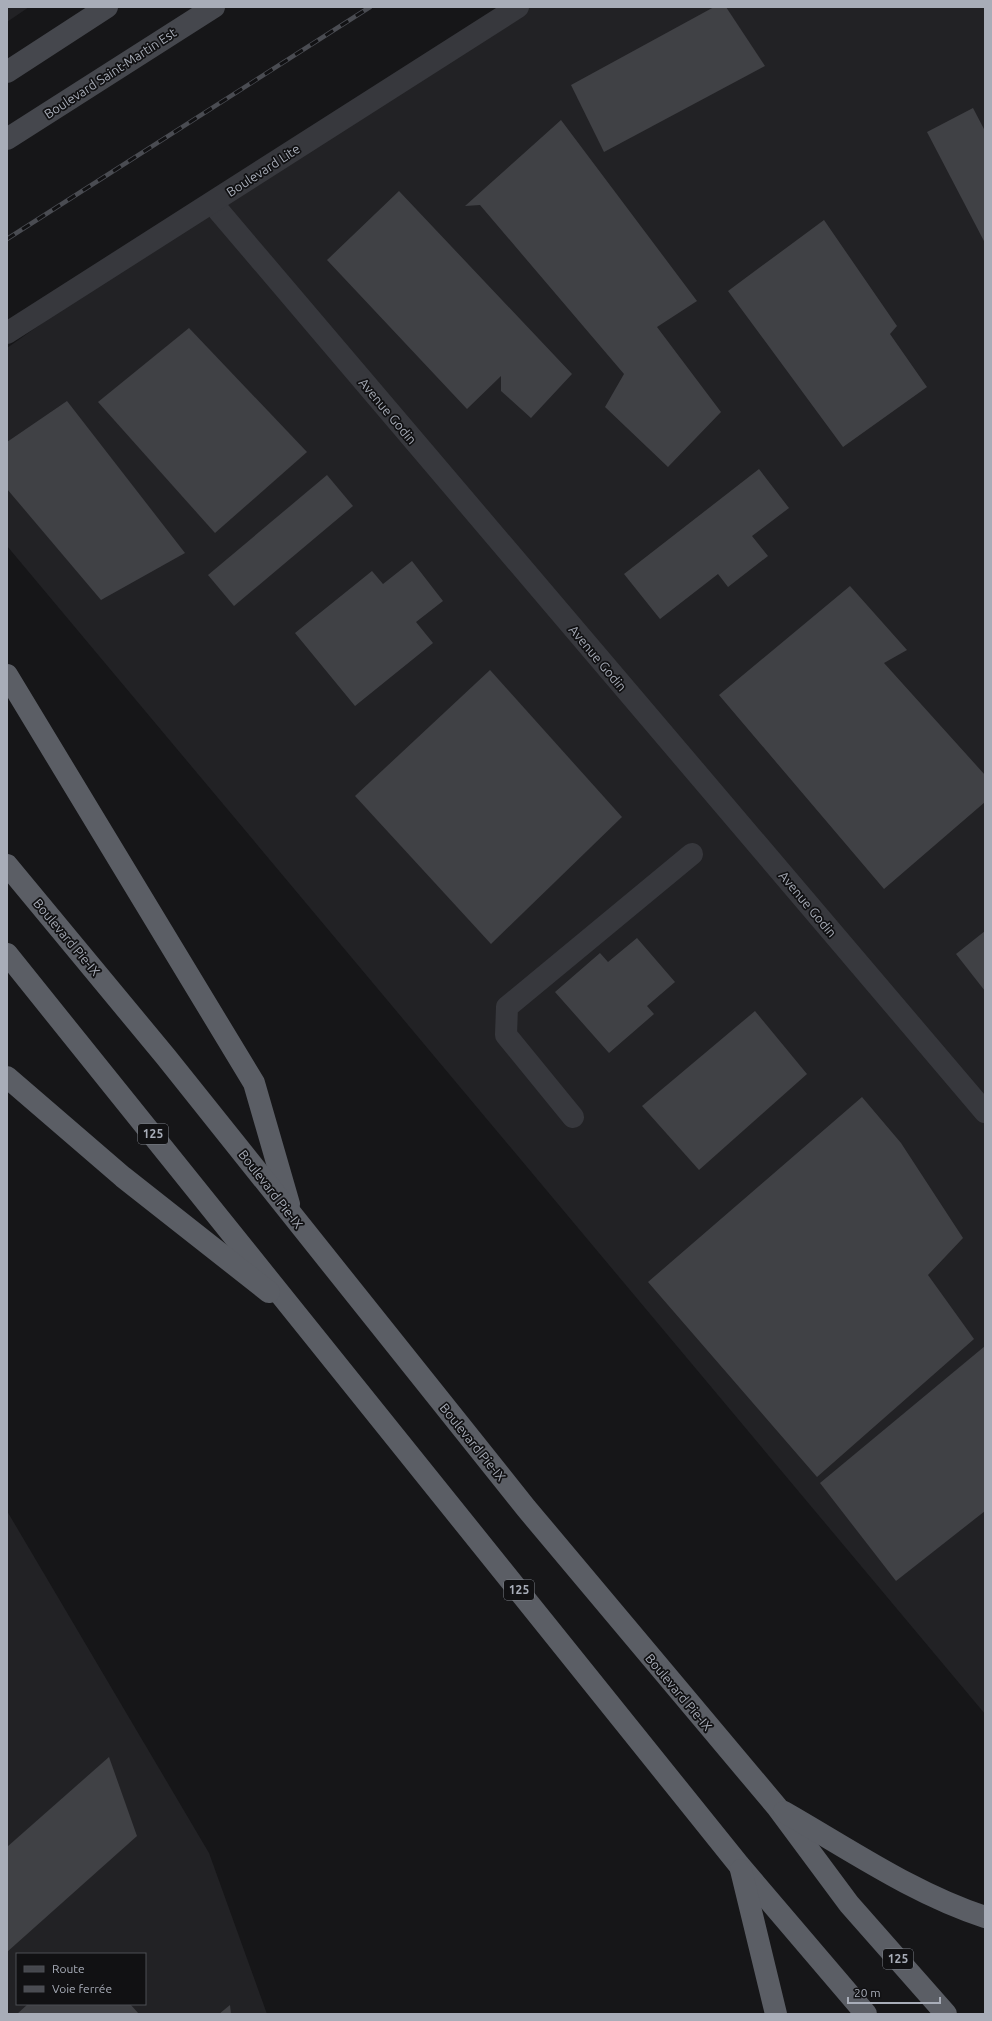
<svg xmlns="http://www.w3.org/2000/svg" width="992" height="2021" font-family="Ubuntu,sans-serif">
	<rect width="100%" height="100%" fill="#161618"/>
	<g fill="#222225" fill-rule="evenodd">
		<polygon points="7,7 29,7 7,22"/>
		<polygon points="518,7 985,7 985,1714 7,546 7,348 212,203"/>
		<path d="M7,1511L209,1853L267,2014H7ZM17,1954H145V2004H17Z"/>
	</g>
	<g fill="#404145">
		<polygon points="714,7 726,7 765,66 604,152 571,85"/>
		<polygon points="973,108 985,131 985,243 927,132"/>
		<polygon points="561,120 697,301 657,327 721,412 668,467 605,407 624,374 480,205 465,206"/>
		<polygon points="399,191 572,374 531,418 501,391 501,376 467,409 327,260"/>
		<polygon points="824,220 897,326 890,334 927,387 843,447 728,291"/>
		<polygon points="189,328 307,452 215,533 98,402"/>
		<polygon points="67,401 185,553 101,600 7,489 7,442"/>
		<polygon points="759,469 789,508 752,536 768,556 728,587 718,574 660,619 624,574"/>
		<polygon points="327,475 353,506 234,606 208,575"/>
		<polygon points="412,561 443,601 416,622 433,643 355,706 295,633 372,571 383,584"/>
		<polygon points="850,586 907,650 884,663 985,775 985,802 884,889 719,695"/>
		<polygon points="490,670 622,817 491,944 355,796"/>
		<polygon points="985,931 985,991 956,954"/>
		<polygon points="637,938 675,982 647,1006 654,1014 609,1053 555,992 600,953 608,962"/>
		<polygon points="755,1011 807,1074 699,1170 642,1106"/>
		<polygon points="862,1097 901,1143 963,1238 928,1275 974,1339 817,1477 648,1282"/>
		<polygon points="985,1346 985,1511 896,1581 820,1483"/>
		<polygon points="109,1757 137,1836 7,1952 7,1847"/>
		<polygon points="28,2004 130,2004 139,2014 17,2014"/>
		<polygon points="230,2005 231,2014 219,2014"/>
	</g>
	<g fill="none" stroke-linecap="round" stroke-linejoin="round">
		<g stroke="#37383d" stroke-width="22">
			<polyline points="212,203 985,1112"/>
			<polyline points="573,1117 506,1035 507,1007 692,854"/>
		</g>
		<polyline stroke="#37383d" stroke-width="22" points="7,333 518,7"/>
		<g stroke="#45474d" stroke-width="22">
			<polyline points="7,72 107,7"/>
			<polyline points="7,139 214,7"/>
		</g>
		<g stroke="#5b5e65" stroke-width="22">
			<polyline points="7,675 254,1083 289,1204"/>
			<polyline points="7,865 166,1057 526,1508 777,1807 849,1904 946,2014"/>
			<polyline points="7,954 739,1865 866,2014"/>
			<polyline points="7,1077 123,1177 269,1292"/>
			<path d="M784,1812C849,1849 914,1894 985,1917"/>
			<polyline points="741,1870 776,2014"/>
		</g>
		<g stroke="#4a4c52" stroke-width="4.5">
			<polyline id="rail" points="7,239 370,7"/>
		</g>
		<use href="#rail" stroke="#111113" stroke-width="3" stroke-dasharray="9" stroke-linecap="butt"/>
	</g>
	<g text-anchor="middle" stroke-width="3.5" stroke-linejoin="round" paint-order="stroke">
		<g fill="#111113" stroke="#7b7e86" stroke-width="1">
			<rect x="138" y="1124" width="30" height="20" rx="3"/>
			<rect x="504" y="1580" width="30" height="20" rx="3"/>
			<rect x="883" y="1949" width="30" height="20" rx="3"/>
		</g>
		<g font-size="12" font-weight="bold" fill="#a8adb8">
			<text x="153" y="1138">125</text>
			<text x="519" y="1594">125</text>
			<text x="898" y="1963">125</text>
		</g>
		<g font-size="13" fill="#a8adb8" stroke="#111113">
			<text transform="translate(110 73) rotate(-33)" y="5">Boulevard Saint-Martin Est</text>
			<text transform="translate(263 170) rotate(-33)" y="5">Boulevard Lite</text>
			<text transform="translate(388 411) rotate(50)" y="5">Avenue Godin</text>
			<text transform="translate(598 658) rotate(50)" y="5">Avenue Godin</text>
			<text transform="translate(808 904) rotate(50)" y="5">Avenue Godin</text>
			<text transform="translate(67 937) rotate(50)" y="5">Boulevard Pie-IX</text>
			<text transform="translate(271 1189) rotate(52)" y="5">Boulevard Pie-IX</text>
			<text transform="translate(473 1442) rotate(51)" y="5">Boulevard Pie-IX</text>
			<text transform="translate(679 1692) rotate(50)" y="5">Boulevard Pie-IX</text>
		</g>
	</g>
	<rect width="992" height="2021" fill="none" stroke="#a8adb8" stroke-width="16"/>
	<rect x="16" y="1953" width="130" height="52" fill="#111113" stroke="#4d4f55"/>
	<rect x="24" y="1966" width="20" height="6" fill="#45474d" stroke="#4d4f55"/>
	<text x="52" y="1973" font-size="12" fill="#a8adb8">Route</text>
	<rect x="24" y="1986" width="20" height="6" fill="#4a4c52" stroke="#4d4f55"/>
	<text x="52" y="1993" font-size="12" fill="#a8adb8">Voie ferrée</text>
	<path d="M848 1997v6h92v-6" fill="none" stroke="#a8adb8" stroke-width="2"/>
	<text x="854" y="1997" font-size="12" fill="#a8adb8" stroke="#111113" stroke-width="3" paint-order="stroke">20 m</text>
</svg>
